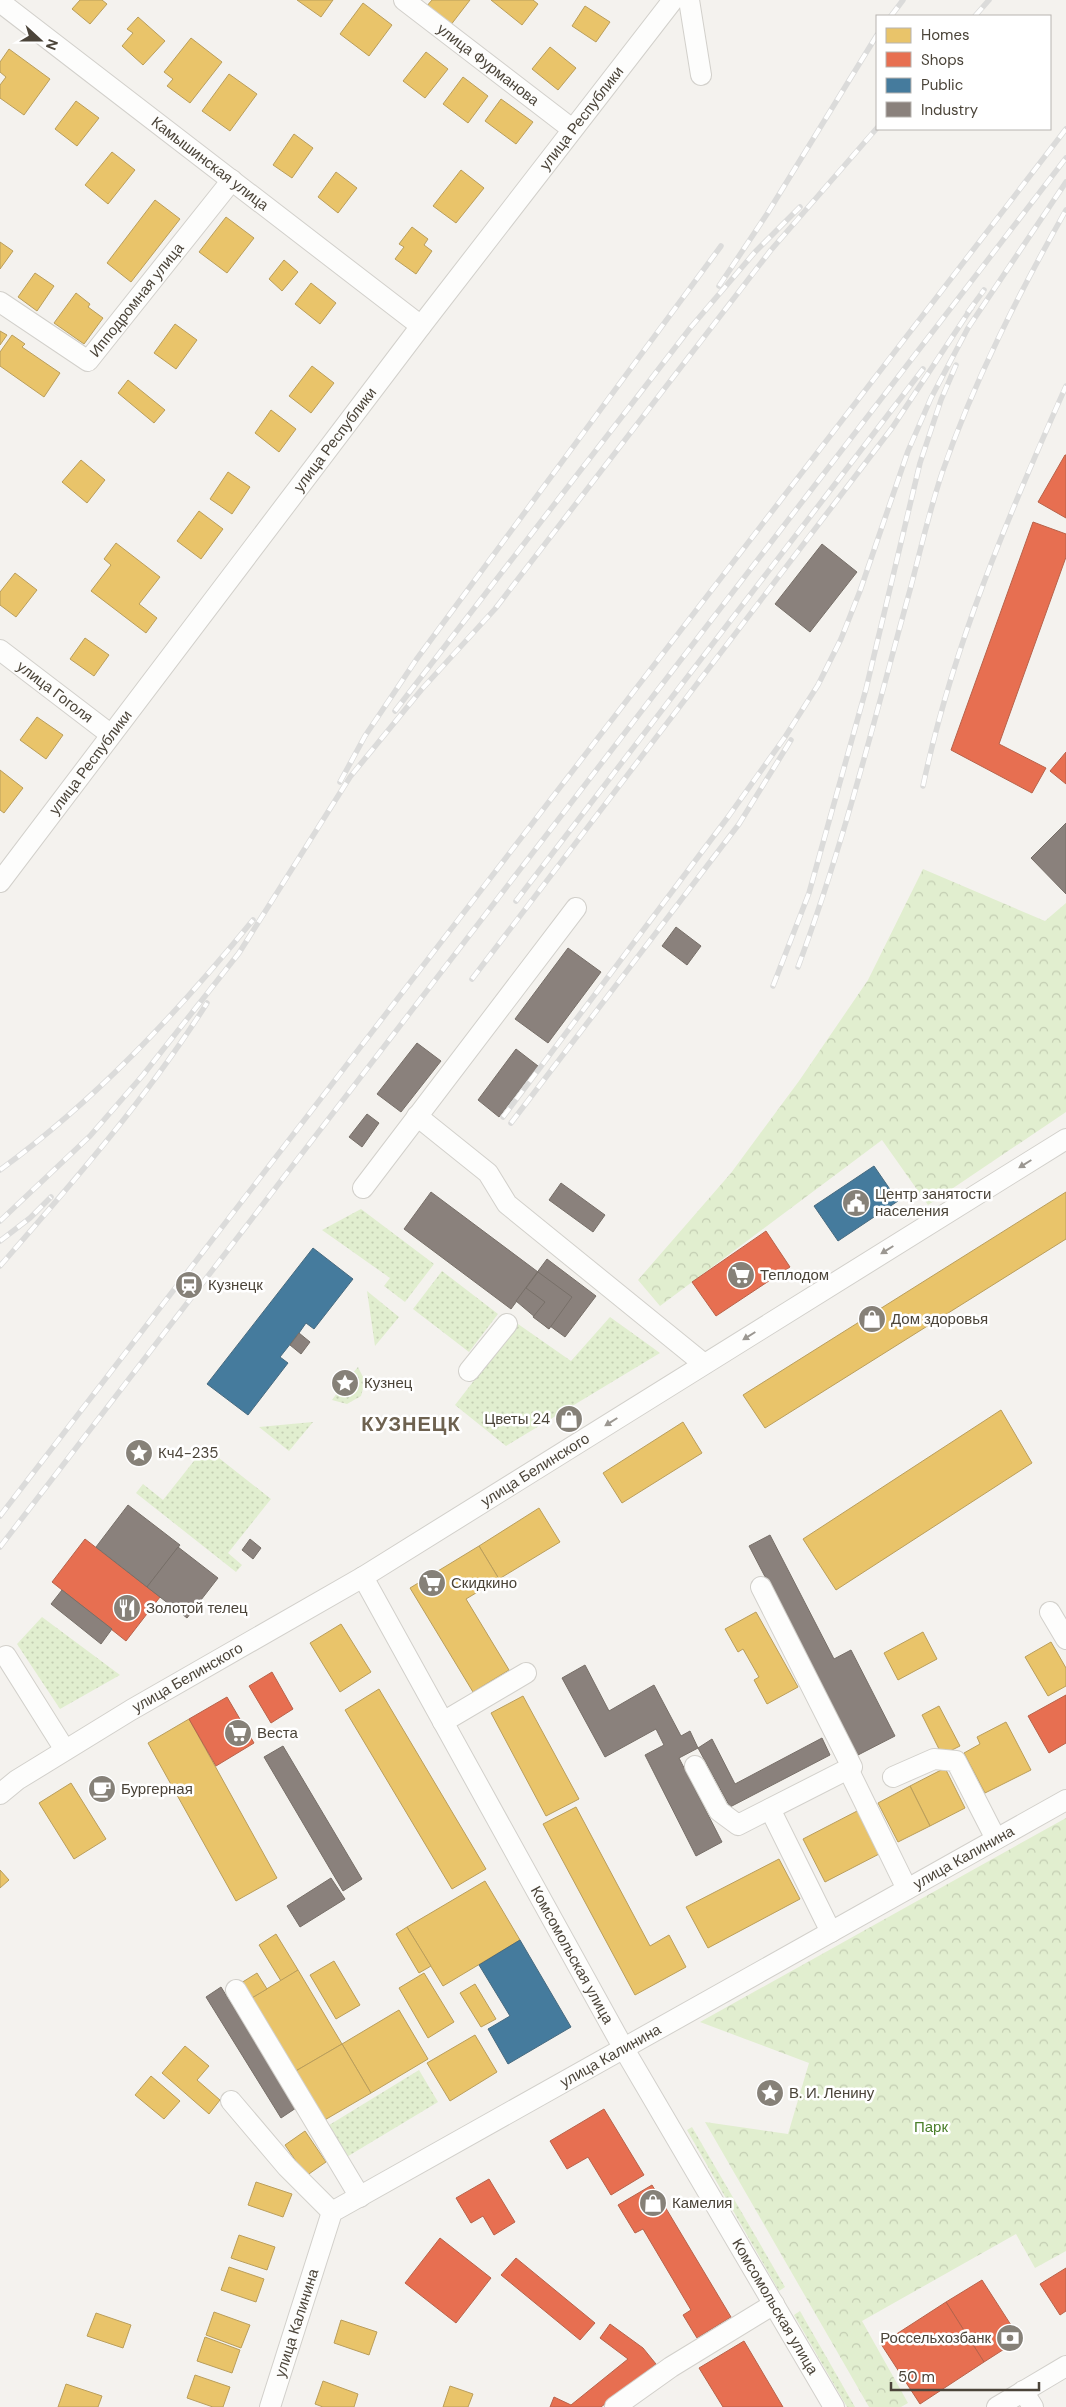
<svg xmlns="http://www.w3.org/2000/svg" width="1066" height="2407" font-family="'DM Sans',sans-serif">
	<defs>
		<pattern id="grass-dots" width="8" height="8" patternUnits="userSpaceOnUse" patternTransform="scale(1.25)"><rect width="8" height="8" fill="#e1eecf"/><path d="M2 2h.1M6 6h.1" fill="none" stroke="#c3cdb2" stroke-width="1.8" stroke-linecap="round"/></pattern>
		<pattern id="park-crowns" width="20" height="18" patternUnits="userSpaceOnUse" patternTransform="scale(1.25)"><rect width="20" height="18" fill="#e1eecf"/><path d="M2 6a3 3 0 1 1 6 0M12 15a3 3 0 1 1 6 0" fill="none" stroke="#c3cdb2"/></pattern>
	</defs>
	<rect width="100%" height="100%" fill="#f4f2ee"/>
	<g fill="url(#grass-dots)">
		<polygon points="361,1209 434,1264 405,1302 384,1286 390,1278 322,1230"/>
		<polygon points="442,1271 498,1314 469,1352 413,1309"/>
		<polygon points="367,1291 399,1317 375,1346"/>
		<polygon points="610,1317 660,1353 506,1446 455,1405 518,1324 571,1361"/>
		<polygon points="358,1367 365,1381 361,1396 347,1404 332,1400 340,1389 349,1388 352,1382 349,1377"/>
		<polygon points="313,1422 289,1451 259,1427"/>
		<polygon points="205,1447 271,1499 228,1553 242,1565 236,1572 136,1493 143,1484 163,1500"/>
		<polygon points="42,1617 120,1675 60,1709 17,1644"/>
		<polygon points="419,2070 438,2102 345,2158 326,2127"/>
		<polygon points="692,2127 785,2287 779,2291 687,2130"/>
		<polygon points="800,2311 855,2407 847,2407 794,2315"/>
	</g>
	<g fill="url(#park-crowns)">
		<polygon points="923,869 1045,921 1066,903 1066,1112 928,1205 882,1140 660,1306 638,1280 731,1173 799,1081 868,980"/>
		<polygon points="1066,1818 1066,2251 1035,2268 1016,2234 862,2321 908,2403 901,2407 869,2407 705,2122 788,2134 809,2063 700,2022"/>
	</g>
	<g fill="#e9c46a" stroke="#ba9e5b">
		<polygon points="80,0 102,0 107,4 90,24 72,9"/>
		<polygon points="297,0 333,0 321,17"/>
		<polygon points="432,0 470,0 450,26 426,7"/>
		<polygon points="491,0 533,0 538,4 522,25"/>
		<polygon points="363,3 392,25 369,56 340,34"/>
		<polygon points="585,6 610,22 596,42 572,26"/>
		<polygon points="138,17 165,41 143,65 122,46 133,33 127,29"/>
		<polygon points="191,38 222,62 190,103 167,86 173,79 164,72"/>
		<polygon points="550,47 576,68 558,90 532,69"/>
		<polygon points="9,49 50,79 24,115 0,98 0,85 6,77 0,72 0,62"/>
		<polygon points="426,52 448,69 425,98 403,81"/>
		<polygon points="229,74 257,94 230,131 202,111"/>
		<polygon points="463,77 488,96 468,123 443,104"/>
		<polygon points="501,99 533,122 516,144 485,121"/>
		<polygon points="76,101 99,118 77,146 55,129"/>
		<polygon points="294,134 313,148 292,178 273,165"/>
		<polygon points="112,152 135,170 108,204 85,185"/>
		<polygon points="461,170 484,188 456,223 433,206"/>
		<polygon points="336,172 357,188 338,213 318,197"/>
		<polygon points="155,200 180,219 131,282 107,263"/>
		<polygon points="226,217 254,238 227,273 199,252"/>
		<polygon points="412,227 428,239 424,245 432,251 416,274 395,259 404,247 399,244"/>
		<polygon points="0,242 13,251 0,269"/>
		<polygon points="284,260 298,272 282,291 269,279"/>
		<polygon points="35,273 54,286 37,311 18,297"/>
		<polygon points="311,283 336,303 320,324 295,304"/>
		<polygon points="76,293 90,304 88,307 103,318 84,344 54,323"/>
		<polygon points="175,324 197,340 176,369 154,353"/>
		<polygon points="0,331 7,335 0,345"/>
		<polygon points="12,335 25,344 22,347 60,373 44,397 0,366 0,352"/>
		<polygon points="312,366 334,383 311,413 289,396"/>
		<polygon points="128,380 165,410 154,423 118,393"/>
		<polygon points="271,410 296,429 279,452 255,433"/>
		<polygon points="81,460 105,480 87,503 62,482"/>
		<polygon points="228,472 250,487 232,514 210,499"/>
		<polygon points="199,511 223,529 201,559 177,541"/>
		<polygon points="116,543 160,577 139,604 157,618 146,633 91,591 111,565 104,559"/>
		<polygon points="15,573 37,590 16,617 0,605 0,592"/>
		<polygon points="85,638 109,655 94,676 70,659"/>
		<polygon points="37,717 63,735 46,759 20,740"/>
		<polygon points="0,770 23,788 4,813 0,810"/>
		<polygon points="1066,1192 1066,1239 765,1428 743,1395"/>
		<polygon points="1001,1410 1032,1463 836,1590 803,1539"/>
		<polygon points="683,1422 702,1453 622,1503 603,1473"/>
		<polygon points="539,1508 560,1542 499,1579 479,1546"/>
		<polygon points="479,1546 499,1579 466,1599 509,1670 473,1692 410,1588"/>
		<polygon points="756,1612 798,1687 767,1704 754,1680 759,1677 743,1649 738,1652 725,1629"/>
		<polygon points="341,1624 371,1672 340,1692 310,1643"/>
		<polygon points="923,1632 937,1659 898,1680 884,1653"/>
		<polygon points="1051,1642 1066,1668 1066,1686 1048,1696 1025,1657"/>
		<polygon points="379,1689 486,1869 452,1889 345,1710"/>
		<polygon points="523,1696 579,1799 546,1816 491,1713"/>
		<polygon points="939,1706 960,1746 942,1755 922,1715"/>
		<polygon points="189,1719 277,1878 236,1901 148,1743"/>
		<polygon points="1006,1722 1031,1770 985,1793 964,1753 980,1744 977,1737"/>
		<polygon points="945,1768 965,1808 930,1826 910,1786"/>
		<polygon points="71,1783 106,1839 74,1859 39,1803"/>
		<polygon points="910,1786 930,1826 898,1842 878,1803"/>
		<polygon points="576,1807 650,1946 669,1935 686,1967 635,1995 543,1824"/>
		<polygon points="861,1809 883,1852 825,1882 803,1839"/>
		<polygon points="779,1859 800,1899 708,1948 686,1907"/>
		<polygon points="0,1870 9,1880 0,1888"/>
		<polygon points="485,1881 520,1940 443,1986 407,1927"/>
		<polygon points="407,1927 431,1966 419,1973 396,1934"/>
		<polygon points="276,1934 298,1970 281,1981 259,1945"/>
		<polygon points="334,1961 360,2005 336,2019 310,1975"/>
		<polygon points="298,1970 342,2044 294,2072 250,1999"/>
		<polygon points="257,1973 267,1989 250,1999 241,1983"/>
		<polygon points="424,1973 454,2022 428,2038 399,1988"/>
		<polygon points="475,1984 496,2019 481,2027 460,1993"/>
		<polygon points="399,2010 428,2059 371,2093 342,2044"/>
		<polygon points="475,2035 497,2072 450,2101 427,2063"/>
		<polygon points="342,2044 371,2093 323,2121 294,2072"/>
		<polygon points="185,2046 209,2066 197,2080 220,2100 209,2114 162,2073"/>
		<polygon points="151,2076 180,2101 164,2119 135,2095"/>
		<polygon points="305,2131 326,2162 306,2176 285,2145"/>
		<polygon points="256,2182 292,2194 283,2217 248,2205"/>
		<polygon points="239,2235 275,2247 267,2270 231,2258"/>
		<polygon points="229,2267 264,2279 256,2302 221,2290"/>
		<polygon points="214,2312 250,2325 241,2348 206,2335"/>
		<polygon points="96,2313 131,2325 123,2348 87,2336"/>
		<polygon points="341,2320 377,2332 369,2355 334,2343"/>
		<polygon points="205,2337 240,2350 232,2373 197,2361"/>
		<polygon points="195,2375 230,2387 223,2407 213,2407 187,2398"/>
		<polygon points="323,2381 358,2394 354,2407 323,2407 315,2404"/>
		<polygon points="66,2384 102,2396 98,2407 58,2407"/>
		<polygon points="450,2386 473,2394 468,2407 443,2407"/>
	</g>
	<g fill="#e76f51" stroke="#b8624a">
		<polygon points="1065,455 1066,455 1066,518 1038,502"/>
		<polygon points="1033,522 1066,534 1066,557 999,744 1046,768 1032,793 951,750"/>
		<polygon points="1066,752 1066,784 1050,771"/>
		<polygon points="766,1231 790,1267 716,1316 692,1282"/>
		<polygon points="85,1539 160,1597 126,1641 52,1582"/>
		<polygon points="272,1672 293,1709 271,1723 249,1686"/>
		<polygon points="1066,1695 1066,1743 1049,1753 1028,1716"/>
		<polygon points="227,1697 254,1743 216,1766 189,1719"/>
		<polygon points="604,2109 644,2175 611,2195 588,2157 567,2169 550,2141"/>
		<polygon points="489,2179 515,2222 494,2235 483,2216 471,2223 456,2198"/>
		<polygon points="652,2185 731,2317 697,2338 683,2315 691,2310 643,2229 635,2233 618,2205"/>
		<polygon points="440,2238 491,2278 456,2323 405,2283"/>
		<polygon points="516,2258 595,2323 580,2340 501,2275"/>
		<polygon points="1066,2268 1066,2311 1060,2315 1040,2284"/>
		<polygon points="982,2280 1020,2339 984,2362 946,2302"/>
		<polygon points="946,2302 984,2362 920,2404 881,2344"/>
		<polygon points="610,2324 643,2348 656,2364 601,2407 550,2407 554,2397 571,2405 628,2359 600,2338"/>
		<polygon points="744,2341 783,2407 723,2407 699,2368"/>
	</g>
	<g fill="#457b9d" stroke="#476a7f">
		<polygon points="874,1166 898,1201 838,1241 814,1206"/>
		<polygon points="313,1248 353,1279 314,1329 306,1323 299,1333 280,1357 288,1363 248,1415 207,1384"/>
		<polygon points="520,1940 571,2027 508,2064 488,2029 510,2016 479,1965"/>
	</g>
	<g fill="#8a817c" stroke="#776f68">
		<polygon points="822,544 857,572 810,632 775,604"/>
		<polygon points="1066,823 1066,894 1031,858"/>
		<polygon points="676,927 701,946 687,965 662,946"/>
		<polygon points="568,948 601,972 548,1043 515,1019"/>
		<polygon points="417,1043 441,1061 401,1112 377,1094"/>
		<polygon points="516,1049 538,1066 499,1117 478,1100"/>
		<polygon points="367,1114 379,1123 362,1147 349,1137"/>
		<polygon points="561,1183 605,1215 593,1232 549,1200"/>
		<polygon points="431,1192 538,1272 511,1309 404,1229"/>
		<polygon points="547,1259 596,1296 565,1337 550,1326 549,1329 516,1301"/>
		<polygon points="538,1272 572,1297 549,1329 533,1317 545,1302 526,1288"/>
		<polygon points="299,1333 310,1342 301,1354 290,1345"/>
		<polygon points="128,1505 180,1545 147,1587 96,1547"/>
		<polygon points="770,1535 834,1659 851,1650 895,1736 858,1755 749,1546"/>
		<polygon points="250,1539 261,1548 253,1559 242,1550"/>
		<polygon points="178,1547 218,1578 187,1618 147,1587"/>
		<polygon points="62,1590 112,1629 101,1644 51,1604"/>
		<polygon points="585,1665 609,1711 654,1685 681,1736 690,1731 698,1748 679,1758 722,1842 696,1856 645,1755 664,1745 656,1729 605,1757 562,1678"/>
		<polygon points="822,1738 830,1755 730,1807 698,1748 712,1739 735,1784"/>
		<polygon points="283,1746 362,1879 343,1891 264,1757"/>
		<polygon points="331,1878 345,1899 300,1927 287,1906"/>
		<polygon points="221,1987 296,2108 281,2118 206,1997"/>
	</g>
	<g fill="none" stroke-linecap="round" stroke-linejoin="round">
		<g stroke="#d2d0cb" stroke-width="22">
			<g id="minor">
				<path id="s1" d="M404,0L572,129"/>
				<polyline points="689,0 701,75"/>
				<path id="s2" d="M0,2L421,326"/>
				<path id="s3" d="M0,302L88,361L232,180"/>
				<path id="s4" d="M0,650L110,734"/>
				<path id="s5" d="M0,882L421,326L673,0"/>
				<polyline points="417,1116 488,1173 507,1204 704,1364"/>
				<polyline points="363,1188 576,908"/>
				<polyline points="469,1371 507,1324"/>
				<path id="s6" d="M363,1577L624,2049L834,2407"/>
				<polyline points="1050,1612 1066,1639"/>
				<polyline points="6,1656 65,1750"/>
				<polyline points="443,1722 526,1673"/>
				<polyline points="695,1766 719,1811 738,1825 852,1767 761,1587"/>
				<polyline points="848,1769 907,1889"/>
				<polyline points="893,1777 934,1759 956,1761 996,1839"/>
				<path id="s7" d="M0,1794L17,1780L131,1710L363,1577L1066,1139"/>
				<polyline points="770,1809 831,1932"/>
				<polyline points="236,1990 360,2197"/>
				<polyline points="231,2101 287,2167 332,2212"/>
				<polyline points="1023,2391 1033,2407"/>
				<path id="s8" d="M270,2407L332,2212L1066,1800"/>
				<polyline points="615,2407 671,2367 774,2304"/>
				<polyline points="997,2407 1066,2366"/>
			</g>
		</g>
		<use href="#minor" stroke="#fdfdfc" stroke-width="20"/>
		<g stroke="#dbdbda" stroke-width="5.5">
			<g id="rail">
				<polyline points="891,16 903,0"/>
				<polyline points="975,16 989,0"/>
				<polyline points="719,286 767,214 877,35"/>
				<polyline points="968,312 984,290"/>
				<polyline points="395,711 691,327 755,252 800,207"/>
				<polyline points="340,782 365,736 416,660 721,246"/>
				<path d="M923,786C952,648 1009,514 1066,386"/>
				<polyline points="516,901 923,369"/>
				<path d="M798,967C844,844 875,717 910,590C920,552 929,512 942,473C974,381 1018,295 1066,210"/>
				<polyline points="472,979 892,428 972,307"/>
				<polyline points="773,986 809,893 866,689 920,463 941,400 956,365"/>
				<polyline points="503,1117 728,817 785,737 818,685 841,639 860,591 908,451 931,398 968,328 1066,182"/>
				<polyline points="511,1123 739,824 791,740"/>
				<path d="M0,1170C96,1100 178,1012 253,920"/>
				<polyline points="0,1221 90,1136 143,1075 239,953 350,777 422,689 495,609 771,250 877,128"/>
				<polyline points="0,1241 30,1218 51,1197"/>
				<path d="M0,1266C74,1181 147,1098 207,1003"/>
				<polyline points="0,1516 1066,129"/>
				<polyline points="0,1547 1066,158"/>
			</g>
		</g>
		<use href="#rail" stroke="#fff" stroke-width="4" stroke-dasharray="11" stroke-linecap="butt"/>
	</g>
	<defs><path id="oneway-solid" d="M-6-.8H1V-3.2L6.5 0L1 3.2V.8H-6Z" transform="scale(1.25)"/></defs>
	<g fill="#9b9791">
		<use href="#oneway-solid" transform="translate(1025 1164) rotate(148)"/>
		<use href="#oneway-solid" transform="translate(887 1250) rotate(148)"/>
		<use href="#oneway-solid" transform="translate(749 1336) rotate(148)"/>
		<use href="#oneway-solid" transform="translate(611 1422) rotate(148)"/>
	</g>
	<defs>
		<g id="civic-disc" transform="scale(1.4375)"><circle r="9.5" fill="#868178" stroke="#fff"/><path d="M-.6-6.5H3V-4.5H.6V-3L4-1V1h2V6H-6V1h2V-1L-.6-3ZM-1.2 2.5V6h2.4V2.5Z" fill="#fff"/></g>
		<g id="supermarket-disc" transform="scale(1.4375)"><circle r="9.5" fill="#868178" stroke="#fff"/><path d="M-6-5.5h2.5l.6 2H6L4.5 2H-2.5L-4.4-4H-6ZM-1.5 3.2a1.3 1.3 0 1 0 .1 0ZM3 3.2a1.3 1.3 0 1 0 .1 0Z" fill="#fff"/></g>
		<g id="station-disc" transform="scale(1.4375)"><circle r="9.5" fill="#868178" stroke="#fff"/><path d="M-3-6H3Q5-6 5-4V2Q5 4 3 4L4.5 6H3L1.5 4h-3L-3 6H-4.5L-3 4Q-5 4-5 2V-4Q-5-6-3-6ZM-3.5-4v3h7v-3ZM-3.5 1v1.5H-2V1ZM2 1v1.5H3.5V1Z" fill="#fff"/></g>
		<g id="shop-disc" transform="scale(1.4375)"><circle r="9.5" fill="#868178" stroke="#fff"/><path d="M-5-2.5h2.3a2.7 3.5 0 0 1 5.4 0H5L5.5 6h-11ZM-1.5-2.5h3a1.5 2.3 0 0 0-3 0Z" fill="#fff"/></g>
		<g id="sight-disc" transform="scale(1.4375)"><circle r="9.5" fill="#868178" stroke="#fff"/><path d="M0-6L1.8-2.2L6-1.7L2.9 1.2L3.7 5.4L0 3.3L-3.7 5.4L-2.9 1.2L-6-1.7L-1.8-2.2Z" fill="#fff"/></g>
		<g id="restaurant-disc" transform="scale(1.4375)"><circle r="9.5" fill="#868178" stroke="#fff"/><path d="M-5-6h1v4h1v-4h1v4h1v-4h1v5L-1.5 .5V6h-2V.5L-5-1ZM5-6V6H3V1.5H1.5Q1.5-4 5-6Z" fill="#fff"/></g>
		<g id="cafe-disc" transform="scale(1.4375)"><circle r="9.5" fill="#868178" stroke="#fff"/><path d="M-5.5-4.5H6V0H3Q3 3.5 0 3.5H-2.5Q-5.5 3.5-5.5 0ZM3-3.2v2h1.7v-2ZM-6 4.5H4V6H-6Z" fill="#fff"/></g>
		<g id="bank-disc" transform="scale(1.4375)"><circle r="9.5" fill="#868178" stroke="#fff"/><path d="M-6-4H6V4H-6ZM0-2.3a2.3 2.3 0 1 0 0 4.6a2.3 2.3 0 1 0 0-4.6Z" fill="#fff"/></g>
	</defs>
	<g fill-rule="evenodd">
		<use href="#civic-disc" x="856" y="1203"/>
		<use href="#supermarket-disc" x="741" y="1275"/>
		<use href="#station-disc" x="189" y="1285"/>
		<use href="#shop-disc" x="872" y="1319"/>
		<use href="#sight-disc" x="345" y="1383"/>
		<use href="#shop-disc" x="569" y="1419"/>
		<use href="#sight-disc" x="139" y="1453"/>
		<use href="#supermarket-disc" x="432" y="1583"/>
		<use href="#restaurant-disc" x="127" y="1608"/>
		<use href="#supermarket-disc" x="238" y="1733"/>
		<use href="#cafe-disc" x="102" y="1789"/>
		<use href="#sight-disc" x="770" y="2093"/>
		<use href="#shop-disc" x="653" y="2203"/>
		<use href="#bank-disc" x="1010" y="2338"/>
	</g>
	<g text-anchor="middle" stroke-width="5" stroke-linejoin="round" paint-order="stroke">
		<g font-size="15" fill="#4b4439" stroke="#fff">
			<text dy="5" stroke="none"><textPath href="#s1" startOffset="106">улица Фурманова</textPath></text>
			<text dy="5" stroke="none"><textPath href="#s5" startOffset="960">улица Республики</textPath></text>
			<text dy="5" stroke="none"><textPath href="#s2" startOffset="265">Камышинская улица</textPath></text>
			<text dy="5" stroke="none"><textPath href="#s3" startOffset="184">Ипподромная улица</textPath></text>
			<text dy="5" stroke="none"><textPath href="#s5" startOffset="555">улица Республики</textPath></text>
			<text dy="5" stroke="none"><textPath href="#s4" startOffset="69">улица Гоголя</textPath></text>
			<text dy="5" stroke="none"><textPath href="#s5" startOffset="150">улица Республики</textPath></text>
			<text dy="5" stroke="none"><textPath href="#s7" startOffset="626">улица Белинского</textPath></text>
			<text dy="5" stroke="none"><textPath href="#s7" startOffset="221">улица Белинского</textPath></text>
			<text dy="5" stroke="none"><textPath href="#s8" startOffset="929">улица Калинина</textPath></text>
			<text dy="5" stroke="none"><textPath href="#s6" startOffset="432">Комсомольская улица</textPath></text>
			<text dy="5" stroke="none"><textPath href="#s8" startOffset="524">улица Калинина</textPath></text>
			<text dy="5" stroke="none"><textPath href="#s6" startOffset="838">Комсомольская улица</textPath></text>
			<text dy="5" stroke="none"><textPath href="#s8" startOffset="88">улица Калинина</textPath></text>
		</g>
		<g font-size="15" fill="#4b4439" stroke="#fff" text-anchor="start">
			<text x="875" y="1199">Центр занятости<tspan x="875" dy="17">населения</tspan></text>
			<text x="760" y="1280">Теплодом</text>
			<text x="208" y="1290">Кузнецк</text>
			<text x="891" y="1324">Дом здоровья</text>
			<text x="364" y="1388">Кузнец</text>
			<text x="550" y="1424" text-anchor="end">Цветы 24</text>
			<text x="158" y="1458">Кч4-235</text>
			<text x="451" y="1588">Скидкино</text>
			<text x="146" y="1613">Золотой телец</text>
			<text x="257" y="1738">Веста</text>
			<text x="121" y="1794">Бургерная</text>
			<text x="789" y="2098">В. И. Ленину</text>
			<text x="672" y="2208">Камелия</text>
			<text x="991" y="2343" text-anchor="end">Россельхозбанк</text>
		</g>
		<g font-size="15" fill="#4a7f2a" stroke="#fff">
			<text x="931" y="2132">Парк</text>
		</g>
		<g font-size="20" font-weight="bold" letter-spacing="1" fill="#6e6250" stroke="#fff">
			<text x="411" y="1431">КУЗНЕЦК</text>
		</g>
	</g>
	<rect x="876" y="15" width="175" height="115" fill="#ffffff" stroke="#b7b4b0"/>
	<rect x="886" y="28" width="25" height="15" fill="#e9c46a" stroke="#b7b4b0"/>
	<text x="921" y="40" font-size="15" fill="#4b4439">Homes</text>
	<rect x="886" y="52" width="25" height="15" fill="#e76f51" stroke="#b7b4b0"/>
	<text x="921" y="65" font-size="15" fill="#4b4439">Shops</text>
	<rect x="886" y="78" width="25" height="15" fill="#457b9d" stroke="#b7b4b0"/>
	<text x="921" y="90" font-size="15" fill="#4b4439">Public</text>
	<rect x="886" y="102" width="25" height="15" fill="#8a817c" stroke="#b7b4b0"/>
	<text x="921" y="115" font-size="15" fill="#4b4439">Industry</text>
	<g transform="translate(40 40) rotate(111)" stroke="#ffffff" stroke-width="4" paint-order="stroke">
	<path d="M0-4L9 19L0 12L-9 19Z" fill="#4b4439"/>
	<text y="-8" font-size="14" font-weight="bold" text-anchor="middle" fill="#4b4439">N</text>
	</g>
	<path d="M891 2382v8h148v-8" fill="none" stroke="#4b4439" stroke-width="2.5"/>
	<text x="898" y="2382" font-size="15" fill="#4b4439" stroke="#ffffff" stroke-width="4" paint-order="stroke">50 m</text>
</svg>
